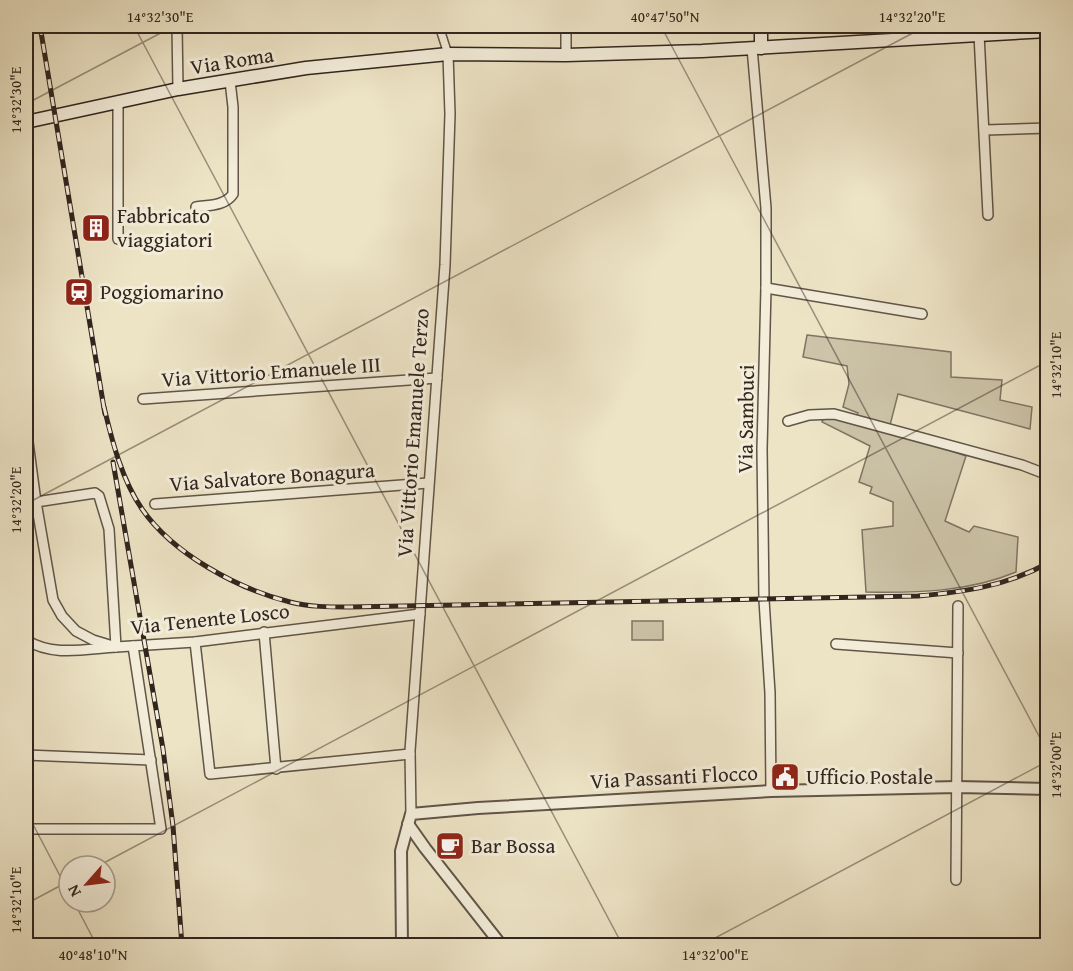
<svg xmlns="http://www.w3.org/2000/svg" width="1073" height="971" font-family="'Gentium Book Plus',serif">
	<rect width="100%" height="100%" fill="#ede4c6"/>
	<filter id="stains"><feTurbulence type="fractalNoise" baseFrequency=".00333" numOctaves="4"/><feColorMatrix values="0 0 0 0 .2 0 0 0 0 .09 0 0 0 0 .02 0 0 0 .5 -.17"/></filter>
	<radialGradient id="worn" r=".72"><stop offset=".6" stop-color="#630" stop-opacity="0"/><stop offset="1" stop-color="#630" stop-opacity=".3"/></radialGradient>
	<g fill="#cdc4a9" stroke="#7f7464" stroke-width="1.5">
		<path d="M807,335L951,352V377L1002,380L1000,400L1032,407L1030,429L898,394L889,429L966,456L945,521L969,532L974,526L1018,537L1016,572C969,592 916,593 866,592L862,530L893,526V502L870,493L872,487L859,482L870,446L822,422L825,414L853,422L858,413L843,407L849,384L847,366L803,357Z"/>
		<rect x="632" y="621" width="31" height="19"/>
	</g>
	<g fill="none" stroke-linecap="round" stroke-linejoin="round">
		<g stroke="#605548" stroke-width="10">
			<polyline id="pedestrian" points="439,26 448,54"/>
		</g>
		<g stroke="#605548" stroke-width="12">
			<g id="minor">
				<polyline points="177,26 178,89"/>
				<polyline points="979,34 988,215"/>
				<polyline points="752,48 766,208 766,288 762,449 764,600 770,693 771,791"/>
				<polyline points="566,55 566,26"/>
				<polyline points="985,130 1048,128"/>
				<path d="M196,207C209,205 225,206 233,194V107L230,81"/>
				<polyline points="118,239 118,103"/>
				<polyline points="766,288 922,314"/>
				<polyline points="143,399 437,378"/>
				<polyline points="788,421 809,415 834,414 1022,465 1048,475"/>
				<polyline points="26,427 36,502 53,600 62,616 76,631 93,640 116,647 195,642 420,614"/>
				<polyline points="155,504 428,483"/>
				<polyline points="264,632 276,769"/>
				<path d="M26,640C53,657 85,649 116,647L109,529L99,496L95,493L36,502"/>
				<polyline points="195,642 210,774 410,754"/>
				<polyline points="836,644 958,653"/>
				<polyline points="26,755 151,760"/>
				<polyline points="411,814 410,751 445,265 450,114 448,54"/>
				<polyline points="26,829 161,829 133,646"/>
				<polyline points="956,880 958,606"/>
			</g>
		</g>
		<g stroke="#605548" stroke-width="14">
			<g id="tertiary">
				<polyline points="408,824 425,848 502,946"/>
				<polyline points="402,946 401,851 411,814 478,808 771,791 957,787 1048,789"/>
			</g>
		</g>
		<g stroke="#31251e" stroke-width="15">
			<g id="secondary">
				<polyline points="761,48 761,26"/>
				<polyline points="26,122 178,89 306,68 448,54 566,55 702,51 1048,31"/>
			</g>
		</g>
		<use href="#pedestrian" stroke="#f3edda" stroke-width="7"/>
		<use href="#minor" stroke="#f3edda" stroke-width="9"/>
		<use href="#tertiary" stroke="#f3edda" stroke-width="10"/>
		<use href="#secondary" stroke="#f3edda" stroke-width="12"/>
		<g stroke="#31251e" stroke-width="5">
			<g id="rail">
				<polyline points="40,26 105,414"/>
				<path d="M104,407C112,441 122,480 142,509C173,554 238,589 290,602C309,607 330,607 349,607L918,596C963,592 1007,586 1048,563"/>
				<polyline points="113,462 163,749 173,826 182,946"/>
			</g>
		</g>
		<use href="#rail" stroke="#f3edda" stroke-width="3" stroke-dasharray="9" stroke-linecap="butt"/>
	</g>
	<path fill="none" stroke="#31251e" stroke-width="1.5" stroke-opacity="0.45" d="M134,26L623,946M661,26L1048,753M26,104L174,26M26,504L926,26M26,811L69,893M98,866L1048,361M74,902L97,946M26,904L69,881M700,946L1048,761"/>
	<defs>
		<g id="building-square" transform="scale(1.5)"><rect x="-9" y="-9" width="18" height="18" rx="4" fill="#8f2418" stroke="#f3edda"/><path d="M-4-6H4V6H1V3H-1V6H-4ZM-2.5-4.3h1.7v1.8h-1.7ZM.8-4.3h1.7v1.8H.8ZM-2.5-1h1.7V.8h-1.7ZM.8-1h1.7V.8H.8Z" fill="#fff"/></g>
		<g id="station-square" transform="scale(1.5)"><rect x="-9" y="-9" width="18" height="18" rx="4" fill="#8f2418" stroke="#f3edda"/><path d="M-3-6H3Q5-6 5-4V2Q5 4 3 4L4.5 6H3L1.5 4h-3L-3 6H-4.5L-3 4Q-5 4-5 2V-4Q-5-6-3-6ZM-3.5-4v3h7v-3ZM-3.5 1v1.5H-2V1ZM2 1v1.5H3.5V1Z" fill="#fff"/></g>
		<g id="civic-square" transform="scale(1.5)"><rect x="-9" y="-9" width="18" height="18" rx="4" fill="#8f2418" stroke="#f3edda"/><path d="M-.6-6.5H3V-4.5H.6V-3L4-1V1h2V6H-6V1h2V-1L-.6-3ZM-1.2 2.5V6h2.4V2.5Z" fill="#fff"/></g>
		<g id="cafe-square" transform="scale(1.5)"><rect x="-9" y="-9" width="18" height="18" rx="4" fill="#8f2418" stroke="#f3edda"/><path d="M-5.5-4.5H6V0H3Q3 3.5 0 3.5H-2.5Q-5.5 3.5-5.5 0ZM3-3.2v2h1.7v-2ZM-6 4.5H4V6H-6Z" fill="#fff"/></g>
	</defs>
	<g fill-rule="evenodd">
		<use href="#building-square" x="96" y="228"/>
		<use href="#station-square" x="79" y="292"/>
		<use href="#civic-square" x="785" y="777"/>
		<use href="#cafe-square" x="450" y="846"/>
	</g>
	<g text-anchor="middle" stroke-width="6" stroke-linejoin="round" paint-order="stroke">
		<g font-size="21" fill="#31251e" stroke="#f3edda">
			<text transform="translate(232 61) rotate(-9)" y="7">Via Roma</text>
			<text transform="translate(271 372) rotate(-4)" y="7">Via Vittorio Emanuele III</text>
			<text transform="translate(746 419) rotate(-89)" y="7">Via Sambuci</text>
			<text transform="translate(413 433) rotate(-86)" y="7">Via Vittorio Emanuele Terzo</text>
			<text transform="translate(272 477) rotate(-4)" y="7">Via Salvatore Bonagura</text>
			<text transform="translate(210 619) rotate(-6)" y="7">Via Tenente Losco</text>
			<text transform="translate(674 777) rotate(-3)" y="7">Via Passanti Flocco</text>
		</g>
		<g font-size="21" fill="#31251e" stroke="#f3edda" text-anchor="start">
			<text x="117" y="223">Fabbricato<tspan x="117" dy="24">viaggiatori</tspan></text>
			<text x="100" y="299">Poggiomarino</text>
			<text x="806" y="784">Ufficio Postale</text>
			<text x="471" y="853">Bar Bossa</text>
		</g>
	</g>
	<rect width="1073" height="971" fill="none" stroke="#ede4c6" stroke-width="66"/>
	<g transform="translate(87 884) rotate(242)"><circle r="28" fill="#f3edda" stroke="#a59d8f" stroke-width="1.5"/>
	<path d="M0-4.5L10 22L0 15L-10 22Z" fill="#8f2418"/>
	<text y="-9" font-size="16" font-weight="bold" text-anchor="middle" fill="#31251e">N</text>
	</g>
	<rect x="33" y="33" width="1007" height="905" fill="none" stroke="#31251e" stroke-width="2"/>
	<g font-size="15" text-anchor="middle" fill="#31251e">
		<text x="160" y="22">14°32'30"E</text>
		<text x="665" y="22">40°47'50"N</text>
		<text x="912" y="22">14°32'20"E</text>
		<text transform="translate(16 100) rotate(-90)" y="5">14°32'30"E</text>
		<text transform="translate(1056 365) rotate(-90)" y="5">14°32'10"E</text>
		<text transform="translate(16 500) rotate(-90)" y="5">14°32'20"E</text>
		<text transform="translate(1056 765) rotate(-90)" y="5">14°32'00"E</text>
		<text transform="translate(16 900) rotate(-90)" y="5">14°32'10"E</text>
		<text x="93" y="960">40°48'10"N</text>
		<text x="715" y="960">14°32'00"E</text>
	</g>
	<rect width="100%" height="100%" filter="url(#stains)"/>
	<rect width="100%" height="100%" fill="url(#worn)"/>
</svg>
